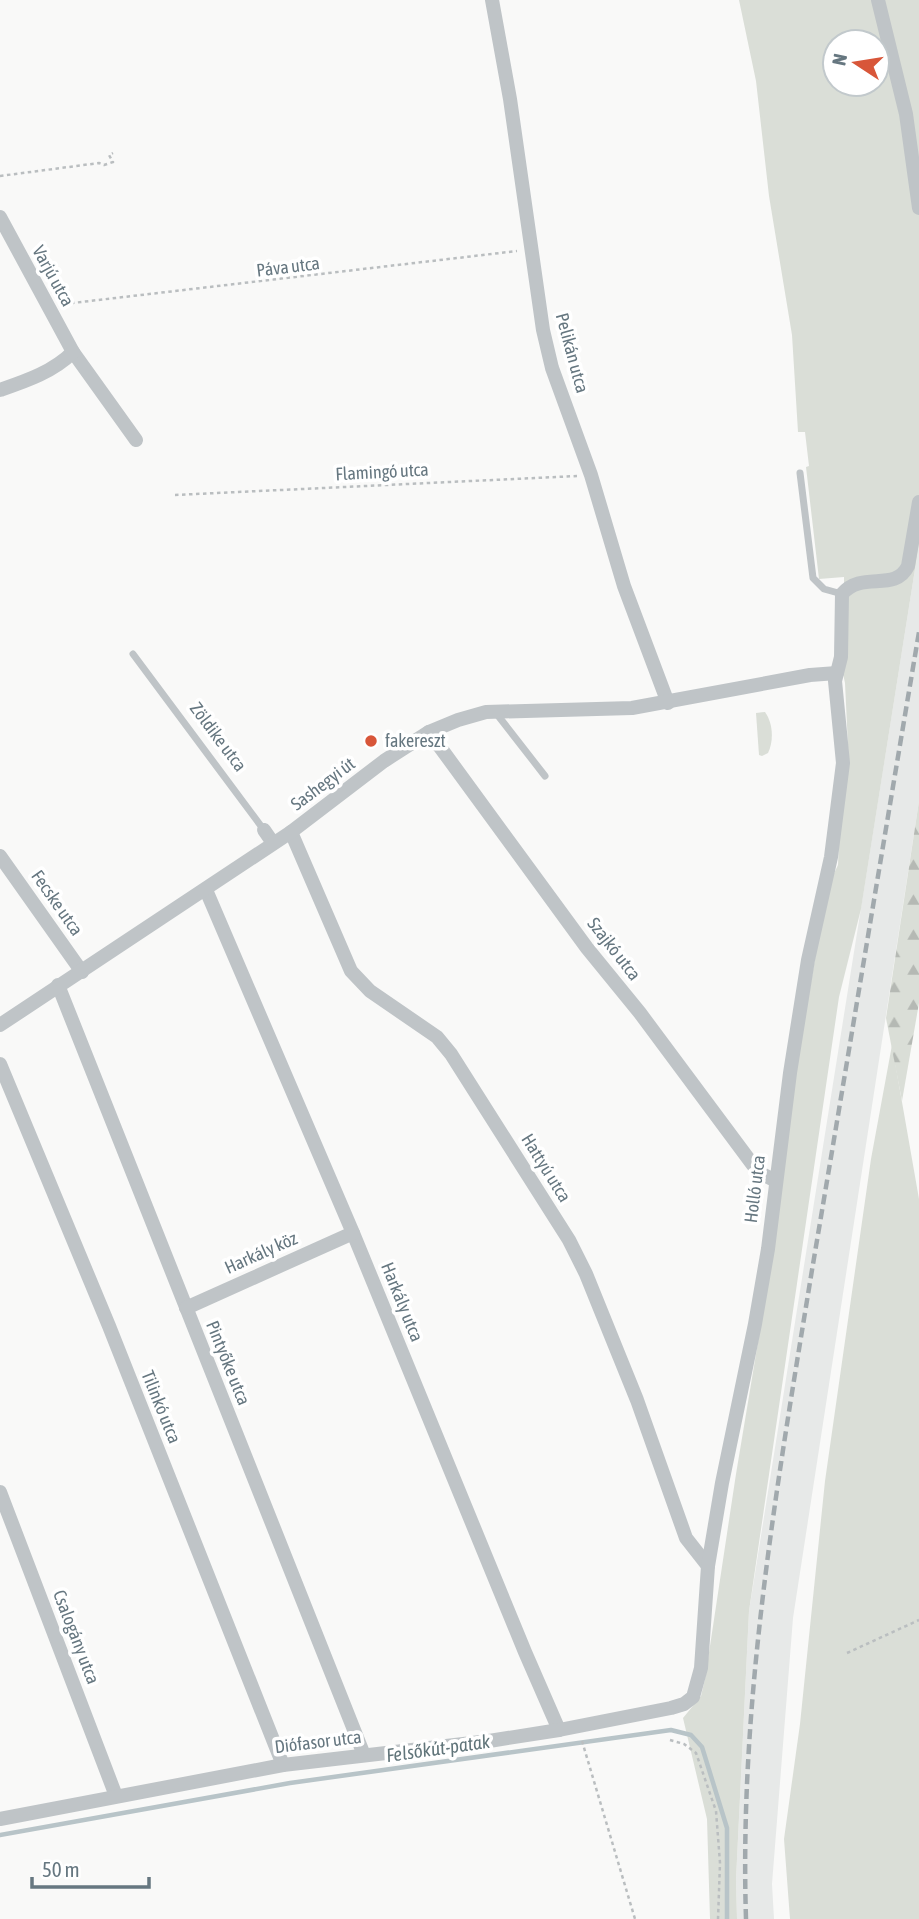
<svg xmlns="http://www.w3.org/2000/svg" width="919" height="1919" font-family="'Asap Condensed',sans-serif">
	<defs>
		<pattern id="forest-firs" width="22" height="20" patternUnits="userSpaceOnUse" patternTransform="scale(1.75)"><rect width="22" height="20" fill="#daded7"/><path d="M5 1l3.5 6h-7zM16 11l3.5 6h-7z" fill="#b5b9b4"/></pattern>
	</defs>
	<rect width="100%" height="100%" fill="#f9f9f8"/>
	<polygon fill="#e7e9e8" points="919,544 919,801 793,1618 772,1884 774,1919 737,1919 736,1880 749,1611"/>
	<g fill="#daded7" fill-rule="evenodd">
		<path d="M739,0H919V544L861,909L839,997L749,1611L736,1880L737,1919H710L707,1819L683,1718L701,1696L705,1679L736,1474L768,1282L785,1134L827,888L838,865L841,788L849,767L845,683L842,669L844,640V577L819,579L806,467L809,466L805,432H798L792,335L769,196L756,81ZM835,42H877V84H835Z"/>
		<path d="M765,712C773,723 774,741 768,753L762,756L759,755L756,713Z"/>
		<polygon points="892,1045 919,1199 919,1919 790,1919 784,1839 800,1724 825,1481 871,1159"/>
	</g>
	<polygon fill="url(#forest-firs)" points="919,801 919,1003 902,1101 886,1018"/>
	<g fill="none" stroke-linecap="round" stroke-linejoin="round">
		<polyline stroke="#b8c4c8" stroke-width="4.5" points="0,1835 290,1783 671,1730 691,1735 702,1747 727,1828 727,1919"/>
		<g stroke="#babec0" stroke-width="2.5" stroke-dasharray="3.5 3.5" stroke-linecap="butt">
			<polyline points="0,176 99,163 104,165 113,162 109,155 113,153"/>
			<polyline points="64,304 517,251"/>
			<polyline points="175,495 577,476"/>
			<polyline points="847,1653 919,1620"/>
			<polyline points="670,1740 684,1744 696,1753 716,1811 720,1863 718,1919"/>
			<polyline points="582,1741 635,1919"/>
		</g>
		<g stroke="#bfc4c7" stroke-width="7">
			<polyline points="800,473 813,578 824,589 842,594"/>
			<polyline points="133,654 264,830"/>
			<polyline points="496,713 545,776"/>
		</g>
		<g stroke="#bfc4c7" stroke-width="14">
			<polyline points="492,0 510,99 543,330 552,368 591,475 624,586 668,703"/>
			<polyline points="878,0 906,114 919,208"/>
			<polyline points="0,217 73,352 136,440"/>
			<path d="M0,390C26,381 53,372 73,352"/>
			<polyline points="429,732 587,948 640,1013 753,1165 760,1173 776,1181"/>
			<polyline points="264,830 273,843"/>
			<polyline points="291,832 351,971 370,991 437,1037 451,1054 569,1240 586,1274 637,1400 686,1538 708,1566"/>
			<polyline points="0,856 82,972"/>
			<polyline points="206,890 353,1233 525,1652 559,1730"/>
			<polyline points="58,985 364,1755"/>
			<polyline points="0,1025 291,832 384,761 429,732 458,720 486,712 632,708 810,675 837,673"/>
			<polyline points="0,1064 109,1326 283,1765"/>
			<polyline points="186,1308 353,1233"/>
			<polyline points="0,1492 116,1796"/>
			<path d="M0,1819L283,1765L489,1741L559,1730L671,1708L684,1704L693,1697L701,1668L708,1566L722,1483L755,1324L768,1249L790,1073L808,960L831,857L843,763L835,681L841,657L842,594C862,570 895,593 908,566L919,502"/>
		</g>
		<path stroke="#a1a9ad" stroke-width="4.5" stroke-dasharray="10 5" stroke-linecap="butt" d="M746,1919C739,1701 777,1484 812,1270C848,1057 883,845 919,632"/>
	</g>
	<circle fill="#d85639" stroke="#fff" stroke-width="2.5" cx="371" cy="741" r="7"/>
	<g text-anchor="middle" stroke-width="7" stroke-linejoin="round" paint-order="stroke">
		<g font-size="18" fill="#667780" stroke="#fff">
			<text transform="translate(288 267) rotate(-7)" y="6">Páva utca</text>
			<text transform="translate(53 276) rotate(61)" y="6">Varjú utca</text>
			<text transform="translate(572 353) rotate(75)" y="6">Pelikán utca</text>
			<text transform="translate(382 472) rotate(-3)" y="6">Flamingó utca</text>
			<text transform="translate(218 737) rotate(53)" y="6">Zöldike utca</text>
			<text transform="translate(323 784) rotate(-37)" y="6">Sashegyi út</text>
			<text transform="translate(57 903) rotate(55)" y="6">Fecske utca</text>
			<text transform="translate(614 949) rotate(52)" y="6">Szajkó utca</text>
			<text transform="translate(546 1168) rotate(58)" y="6">Hattyú utca</text>
			<text transform="translate(755 1189) rotate(-83)" y="6">Holló utca</text>
			<text transform="translate(261 1253) rotate(-24)" y="6">Harkály köz</text>
			<text transform="translate(402 1302) rotate(68)" y="6">Harkály utca</text>
			<text transform="translate(228 1363) rotate(68)" y="6">Pintyőke utca</text>
			<text transform="translate(161 1407) rotate(68)" y="6">Tilinkó utca</text>
			<text transform="translate(76 1637) rotate(69)" y="6">Csalogány utca</text>
			<text transform="translate(318 1742) rotate(-7)" y="6">Diófasor utca</text>
		</g>
		<g font-size="18" fill="#667780" stroke="#fff" text-anchor="start">
			<text x="385" y="747">fakereszt</text>
		</g>
		<g font-size="19" font-style="italic" fill="#61757a" stroke="#fff">
			<text transform="translate(438 1748) rotate(-8)" y="7">Felsőkút-patak</text>
		</g>
	</g>
	<g transform="translate(856 63) rotate(282)"><circle r="33" fill="#ffffff" stroke="#c2c9cc" stroke-width="2"/>
	<path d="M0-5L12 26L0 18L-12 26Z" fill="#d85639"/>
	<text y="-10" font-size="19" font-weight="bold" text-anchor="middle" fill="#667780">N</text>
	</g>
	<path d="M32 1877v10h117v-10" fill="none" stroke="#667780" stroke-width="3.5"/>
	<text x="42" y="1877" font-size="21" fill="#667780" stroke="#ffffff" stroke-width="5" paint-order="stroke">50 m</text>
</svg>
